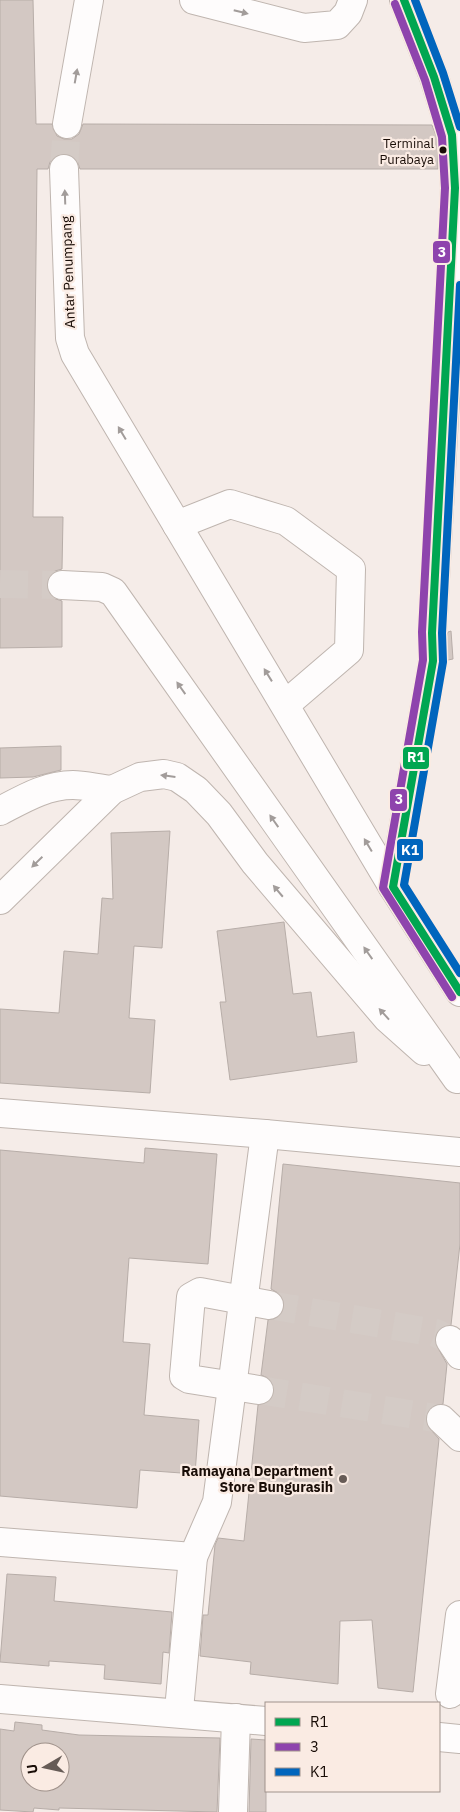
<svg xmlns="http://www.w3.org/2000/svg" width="460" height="1812" font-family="'IBM Plex Sans',sans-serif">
	<rect width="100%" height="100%" fill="#f5ece8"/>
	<g fill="#d3c8c3" stroke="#b7ada8" fill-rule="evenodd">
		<polygon points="0,0 33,0 36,124 52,124 57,136 64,139 72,139 79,134 83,124 432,125 437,138 438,169 80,169 77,160 71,155 64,153 55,156 50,162 48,169 37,169 33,517 63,517 62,569 55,571 49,576 46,585 48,592 53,598 62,601 62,647 0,648"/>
		<polygon points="451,631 453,659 448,660 443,649 439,647 445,641 448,632"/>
		<polygon points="61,746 61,770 33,777 0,778 0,748"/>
		<polygon points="170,831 162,948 134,946 129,1018 155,1020 150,1093 0,1083 0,1009 59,1013 64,951 98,954 102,898 113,899 111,833"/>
		<polygon points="284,922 293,994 311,992 317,1037 354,1032 357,1062 230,1080 220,1002 226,1002 217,931"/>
		<polygon points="145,1148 217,1154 208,1264 129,1258 123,1342 150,1344 144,1415 199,1420 195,1474 140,1470 137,1508 0,1496 0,1150 144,1163"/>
		<polygon points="283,1164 460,1183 460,1244 451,1325 441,1327 436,1333 434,1341 447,1364 443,1404 430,1408 426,1416 426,1424 439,1439 413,1692 378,1688 372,1620 340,1621 338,1684 250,1674 251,1662 200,1656 203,1615 208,1615 215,1545 218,1538 244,1541 258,1405 271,1400 274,1393 273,1384 268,1378 261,1375 268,1320 280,1316 284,1307 284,1300 280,1294 271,1289"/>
		<polygon points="7,1574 56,1577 54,1601 172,1612 169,1653 163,1652 161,1684 104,1679 105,1665 49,1661 49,1666 0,1662"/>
		<path d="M15,1722L42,1725V1730L79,1735L220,1738L217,1812L59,1808V1810L34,1808L33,1812L0,1810V1729L14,1731ZM30,1752H60V1782H30Z"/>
		<polygon points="251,1739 266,1740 266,1812 249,1812"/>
	</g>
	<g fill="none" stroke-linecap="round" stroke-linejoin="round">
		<g stroke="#d4cbc6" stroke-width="28" stroke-dasharray="28 14" stroke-linecap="butt">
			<polyline points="64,169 67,124"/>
			<polyline points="447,362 449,307"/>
			<polyline points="0,584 62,585"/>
			<polyline points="269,1305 436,1333 450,1340"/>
			<polyline points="259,1390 441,1419"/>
		</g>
		<g stroke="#bfb5af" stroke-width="30">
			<g id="minor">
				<polyline points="194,0 304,28 337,25 348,13 353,0"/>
				<polyline points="404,0 434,77 452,135 455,188 449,307"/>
				<polyline points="67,124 89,0"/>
				<polyline points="64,169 70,338 75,354 393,887 460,992"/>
				<polyline points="177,525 230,504 286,521 351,569 349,650 286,704"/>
				<polyline points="62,585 102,587 113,592 457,1079"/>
				<polyline points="432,633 447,362"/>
				<path d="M0,811C23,799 46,785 73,785C85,785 99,789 112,790"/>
				<polyline points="393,887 433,661"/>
				<polyline points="0,900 112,790 140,777 164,774 177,777 196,790 219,814 255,863 387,1018 424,1051"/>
				<polyline points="0,1113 265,1134 217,1502 193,1557 0,1542"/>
				<polyline points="265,1134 460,1152"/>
				<polyline points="450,1340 460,1355"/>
				<polyline points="259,1390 189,1379 184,1376 191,1297 200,1292 269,1305"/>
				<polyline points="441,1419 460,1437"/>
				<polyline points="450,1694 460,1615"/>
				<polyline points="0,1699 266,1721"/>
				<polyline points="180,1699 193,1557"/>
				<polyline points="439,1737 460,1739"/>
				<polyline points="233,1812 236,1718"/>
			</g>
		</g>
		<use href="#minor" stroke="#fefcfc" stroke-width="28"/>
		<g stroke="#faebe3" stroke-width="11">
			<polyline id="bus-1" points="404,0 434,77 452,135 455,188 432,633 433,661 393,887 460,992"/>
		</g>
		<g stroke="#faebe3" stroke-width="11">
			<polyline id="bus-2" points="395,4 425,80 442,137 445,188 422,632 423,660 383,888 452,997"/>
		</g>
		<g stroke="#faebe3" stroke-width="11">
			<g id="bus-3">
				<polyline points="415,0 443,73 460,127"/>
				<polyline points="460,285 442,633 443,662 404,885 460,973"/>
			</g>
		</g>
		<use href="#bus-1" stroke="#00a651" stroke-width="8"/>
		<use href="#bus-2" stroke="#8e44ad" stroke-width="8"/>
		<use href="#bus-3" stroke="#0065bd" stroke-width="8"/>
	</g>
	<defs><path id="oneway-solid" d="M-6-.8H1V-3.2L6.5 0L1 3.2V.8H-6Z" transform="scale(1.25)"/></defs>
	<g fill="#a29c9a">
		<use href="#oneway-solid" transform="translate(241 12) rotate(14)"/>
		<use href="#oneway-solid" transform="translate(76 76) rotate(-80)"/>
		<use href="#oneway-solid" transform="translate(65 197) rotate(-92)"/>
		<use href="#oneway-solid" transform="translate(122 433) rotate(-121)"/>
		<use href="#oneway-solid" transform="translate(268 675) rotate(-122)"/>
		<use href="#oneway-solid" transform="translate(181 688) rotate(-125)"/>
		<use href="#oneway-solid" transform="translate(168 776) rotate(-173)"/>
		<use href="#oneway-solid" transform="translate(274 821) rotate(-125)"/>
		<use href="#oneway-solid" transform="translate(368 845) rotate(-121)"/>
		<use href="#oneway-solid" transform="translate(37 862) rotate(136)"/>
		<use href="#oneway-solid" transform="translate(278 891) rotate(-130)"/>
		<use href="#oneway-solid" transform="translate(368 953) rotate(-125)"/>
		<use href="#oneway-solid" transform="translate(384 1014) rotate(-132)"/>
	</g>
	<circle fill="#190d07" stroke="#faebe3" stroke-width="2" cx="443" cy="150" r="4.5"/>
	<circle fill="#665b56" stroke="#faebe3" stroke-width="2" cx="343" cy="1479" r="5"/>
	<g text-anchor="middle" stroke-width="4.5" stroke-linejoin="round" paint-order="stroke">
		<g font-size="13" fill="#190d07" stroke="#faebe3" text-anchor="end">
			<text x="434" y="148">Terminal<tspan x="434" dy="16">Purabaya</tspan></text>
		</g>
		<g font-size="14" fill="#190d07" stroke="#faebe3">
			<text transform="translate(68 272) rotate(-92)" y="5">Antar Penumpang</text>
		</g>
		<g font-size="14" font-weight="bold" fill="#190d07" stroke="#faebe3" text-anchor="end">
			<text x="333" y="1476">Ramayana Department<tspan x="333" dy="16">Store Bungurasih</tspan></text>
		</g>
	</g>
	<g stroke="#faebe3" stroke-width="2">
		<rect x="432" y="240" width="19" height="24" rx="5" fill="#8e44ad"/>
		<rect x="402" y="746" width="28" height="24" rx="5" fill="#00a651"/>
		<rect x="389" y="788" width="19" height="24" rx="5" fill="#8e44ad"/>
		<rect x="396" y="838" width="28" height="24" rx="5" fill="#0065bd"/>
	</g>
	<g font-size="14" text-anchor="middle" font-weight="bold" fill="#fff">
		<text x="442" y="257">3</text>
		<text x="416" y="762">R1</text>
		<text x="399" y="804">3</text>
		<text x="410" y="855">K1</text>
	</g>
	<rect x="265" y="1702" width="175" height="90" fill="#faebe3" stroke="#a0928b"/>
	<rect x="275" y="1718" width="25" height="8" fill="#00a651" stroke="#a0928b"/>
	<text x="310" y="1727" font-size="15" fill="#190d07">R1</text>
	<rect x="275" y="1743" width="25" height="8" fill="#8e44ad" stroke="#a0928b"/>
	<text x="310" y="1752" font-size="15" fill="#190d07">3</text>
	<rect x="275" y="1768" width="25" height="8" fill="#0065bd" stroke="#a0928b"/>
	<text x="310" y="1777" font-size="15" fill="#190d07">K1</text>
	<g transform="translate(45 1767) rotate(261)"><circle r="24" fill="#faebe3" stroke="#a0928b"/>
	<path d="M0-4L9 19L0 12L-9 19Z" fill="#665b56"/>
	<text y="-8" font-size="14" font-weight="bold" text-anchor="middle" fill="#190d07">U</text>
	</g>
</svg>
